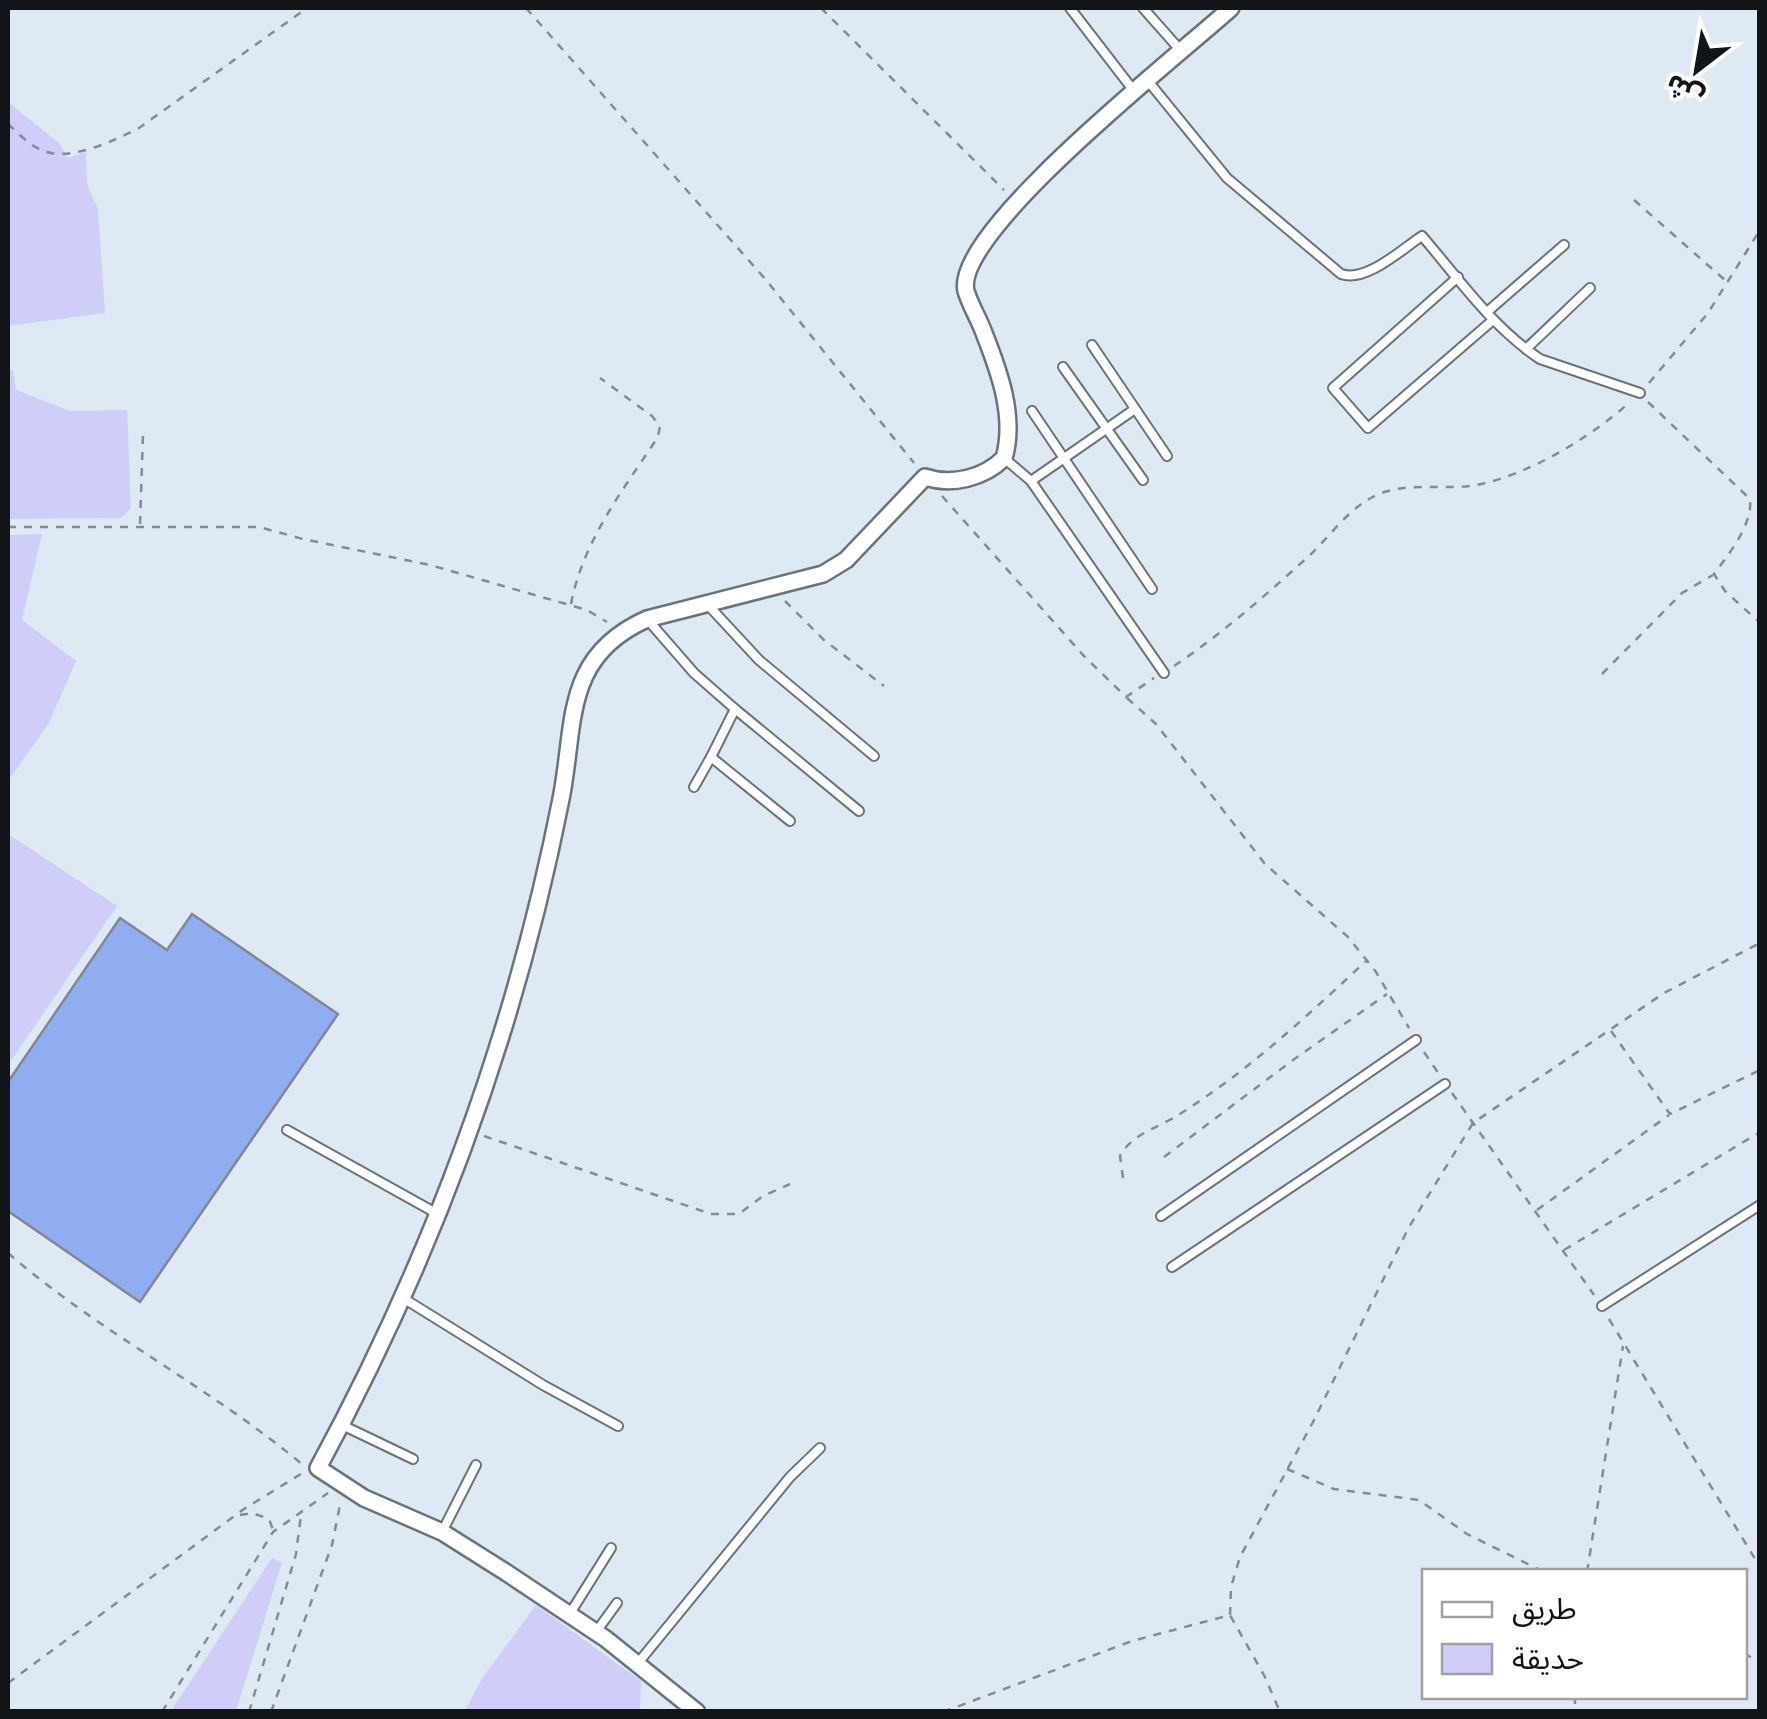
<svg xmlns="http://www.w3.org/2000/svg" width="1767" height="1719" font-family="'Exo 2','Noto Sans Arabic',sans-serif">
	<rect width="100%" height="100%" fill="#dee9f4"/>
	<g fill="#cecef8">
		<polygon points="8,102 59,143 68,158 86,152 87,185 98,209 105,313 8,326"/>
		<polygon points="8,368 13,371 16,390 70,411 127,410 131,508 121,518 8,519"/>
		<polygon points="42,534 22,620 76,661 49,723 8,781 8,535"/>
		<polygon points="8,834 117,906 8,1065"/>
		<polygon points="272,1558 282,1563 236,1711 171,1711"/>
		<polygon points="536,1605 641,1681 640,1711 465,1711 481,1680"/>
	</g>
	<polygon fill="#91adf1" stroke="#828793" stroke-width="2.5" points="192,914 338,1014 140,1302 8,1211 8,1082 120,918 167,950"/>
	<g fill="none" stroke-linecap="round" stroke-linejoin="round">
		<g stroke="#69737c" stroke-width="12">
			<g id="lane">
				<polyline points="1070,8 1134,91"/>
				<polyline points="1143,8 1182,52"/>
				<path d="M1148,81L1227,178L1341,274C1366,283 1402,249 1422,236C1459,279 1492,327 1540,359L1640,393"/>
				<polyline points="1458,277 1333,388 1368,428 1493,320"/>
				<polyline points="1487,312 1564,245"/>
				<polyline points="1092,345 1167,456"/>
				<polyline points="1526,349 1590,288"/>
				<polyline points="1063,367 1143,480"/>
				<polyline points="1032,411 1152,589"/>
				<polyline points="1004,458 1031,481 1135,409"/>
				<polyline points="1031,481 1164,673"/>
				<polyline points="708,605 759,660 874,756"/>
				<polyline points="647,619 694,673 735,709 711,757 790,821"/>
				<polyline points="735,709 859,811"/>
				<polyline points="694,787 711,757"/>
				<polyline points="287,1130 436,1213"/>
				<polyline points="1161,1216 1416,1040"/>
				<polyline points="1172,1267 1445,1084"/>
				<polyline points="403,1298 543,1385 618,1426"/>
				<polyline points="1602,1306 1760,1205"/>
				<polyline points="342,1425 413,1459"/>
				<polyline points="442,1532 476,1465"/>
				<polyline points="569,1615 611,1548"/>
				<polyline points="596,1632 617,1603"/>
				<polyline points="638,1663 790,1477 820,1448"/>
			</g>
		</g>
		<g stroke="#69737c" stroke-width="20">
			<path id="street" d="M697,1712L606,1639L507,1573L442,1532L364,1498L318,1468C432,1258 515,1033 561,799C576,724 562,657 647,619L823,574L846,560L925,477C952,486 984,478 1004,458C1016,417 999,371 984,333C979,319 970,305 966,291C952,232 1184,51 1231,8"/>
		</g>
		<g stroke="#838b93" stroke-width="2.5" stroke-dasharray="8 8" stroke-linecap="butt">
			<polyline points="526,8 766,280 914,463"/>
			<polyline points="821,8 1004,190"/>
			<path d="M8,124C19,134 32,148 47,152C73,160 116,140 139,128L307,8"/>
			<polyline points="1634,200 1726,281"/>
			<polyline points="1649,383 1708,313 1760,230"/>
			<path d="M1648,402L1750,499C1753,524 1729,554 1714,574L1725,591L1760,623"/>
			<polyline points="942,496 1083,655 1126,697 1154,678"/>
			<polyline points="140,524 143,435"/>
			<polyline points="8,527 259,527 303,539 430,565 587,610 607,622"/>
			<polyline points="785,601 824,640 884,686"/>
			<path d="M571,604C583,541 623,490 658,437L660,426L652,416L600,378"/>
			<path d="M1174,666C1223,633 1266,595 1310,555C1329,537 1348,510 1371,498C1402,480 1442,491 1476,485C1529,475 1589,438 1629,403"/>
			<polyline points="1602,674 1682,593 1713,575"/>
			<polyline points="1127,698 1156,724 1265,864 1348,937 1376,972 1409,1028"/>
			<polyline points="1611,1031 1670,1114 1760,1070"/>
			<polyline points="1424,1052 1439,1074"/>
			<polyline points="1452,1093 1594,1295"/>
			<polyline points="484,1136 711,1214 739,1214 763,1196 790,1184"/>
			<polyline points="1164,1157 1293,1060 1387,994"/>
			<path d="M1123,1178L1120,1156C1132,1134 1155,1129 1175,1117C1245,1074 1306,1017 1366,961"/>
			<polyline points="1537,1210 1669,1115"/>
			<polyline points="1564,1250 1760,1132"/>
			<path d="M8,1253C100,1333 210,1387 303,1465"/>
			<polyline points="1609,1319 1760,1567"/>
			<polyline points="1287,1469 1334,1489 1419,1500 1467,1534 1544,1572"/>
			<polyline points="240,1515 252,1513 269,1519 273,1530"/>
			<polyline points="1587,1572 1623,1346"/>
			<polyline points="1230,1615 1231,1587 1240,1557 1313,1422 1409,1227 1473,1123 1664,993 1760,943"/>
			<polyline points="1744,1653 1760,1663"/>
			<polyline points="8,1683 244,1509 304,1472"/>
			<polyline points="1575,1696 1575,1712"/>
			<polyline points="162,1712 273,1532 328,1493"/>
			<polyline points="249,1712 296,1554 301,1515"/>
			<polyline points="271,1712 332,1545 340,1505"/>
			<polyline points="943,1712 1132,1641 1230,1615 1265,1677 1280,1712"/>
		</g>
		<use href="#lane" stroke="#fff" stroke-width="8"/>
		<use href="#street" stroke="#fff" stroke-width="15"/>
	</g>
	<rect width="1767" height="1719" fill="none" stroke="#111519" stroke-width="20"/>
	<rect x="1422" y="1569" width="325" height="130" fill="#ffffff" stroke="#a0a1a3" stroke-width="2.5"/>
	<rect x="1442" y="1602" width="50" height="15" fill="#ffffff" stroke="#a0a1a3" stroke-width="2.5"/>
	<text x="1512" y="1619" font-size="30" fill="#111519">طريق</text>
	<rect x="1442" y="1644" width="50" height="30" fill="#cecef8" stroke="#a0a1a3" stroke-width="2.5"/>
	<text x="1512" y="1669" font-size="30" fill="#111519">حديقة</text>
	<g transform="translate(1697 70) rotate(211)" stroke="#ffffff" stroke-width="8" paint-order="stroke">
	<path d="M0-8L18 38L0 25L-18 38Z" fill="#111519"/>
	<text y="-15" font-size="28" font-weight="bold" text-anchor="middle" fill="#111519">ش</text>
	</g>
</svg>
